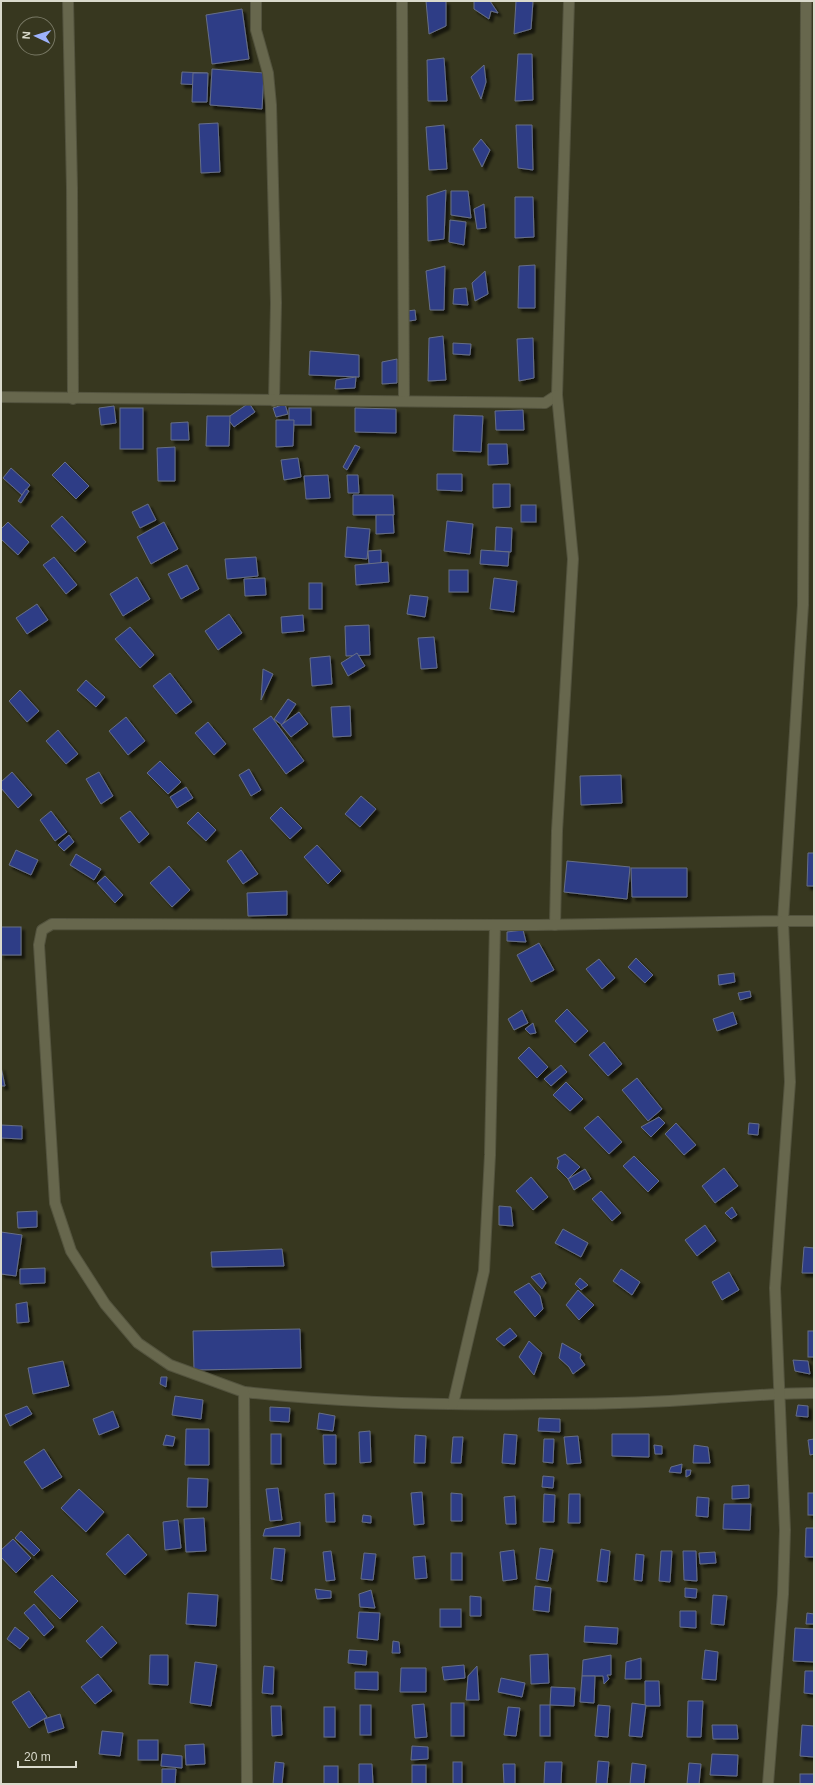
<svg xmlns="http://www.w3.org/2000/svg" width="815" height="1785" font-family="Arial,sans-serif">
	<defs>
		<filter id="shadow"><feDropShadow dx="3.5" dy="3.5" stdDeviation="1" flood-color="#0009"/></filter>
	</defs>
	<rect width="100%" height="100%" fill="#37371f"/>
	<g fill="#2f3d86" stroke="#666e86" filter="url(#shadow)">
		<polygon points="426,1 446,1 446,26 429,34"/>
		<polygon points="474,1 490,1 498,13 491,11 489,19 474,9"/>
		<polygon points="516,1 533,1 531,29 514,34"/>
		<polygon points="242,9 249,59 212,64 206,15"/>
		<polygon points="518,54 532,54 533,100 515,101"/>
		<polygon points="444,58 447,101 428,101 427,60"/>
		<polygon points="484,65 486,82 481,99 471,77"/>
		<polygon points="212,69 264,73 262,109 210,105"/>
		<polygon points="182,72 207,73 207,85 181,84"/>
		<polygon points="193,73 208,73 207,102 192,102"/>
		<polygon points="218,123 220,172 201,173 199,124"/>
		<polygon points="444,125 447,169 429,170 426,127"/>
		<polygon points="516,125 532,125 533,170 518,168"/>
		<polygon points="481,139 490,150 482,167 473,149"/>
		<polygon points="446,190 444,239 428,241 427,196"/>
		<polygon points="451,191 468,191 471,218 451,215"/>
		<polygon points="515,197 533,197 534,237 515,238"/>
		<polygon points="484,204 486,228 477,229 474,209"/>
		<polygon points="450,220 466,222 464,245 449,242"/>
		<polygon points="535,265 535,308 518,308 519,266"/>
		<polygon points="445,266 444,310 430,310 426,271"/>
		<polygon points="485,271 488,294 475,301 472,283"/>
		<polygon points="466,288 468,305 453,304 454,289"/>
		<polygon points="415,310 416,320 409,321 407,311"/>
		<polygon points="443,336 446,380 428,381 429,338"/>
		<polygon points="533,338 534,378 519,381 517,339"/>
		<polygon points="453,343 471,344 470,355 453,354"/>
		<polygon points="310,351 359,355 359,377 309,375"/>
		<polygon points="397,359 397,383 382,384 382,362"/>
		<polygon points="356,377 355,388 335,389 336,380"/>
		<polygon points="249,403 255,412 234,427 227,418"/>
		<polygon points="285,404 288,414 276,417 273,408"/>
		<polygon points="114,406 116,423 101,425 99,408"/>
		<rect x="120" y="408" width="23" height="41"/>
		<rect x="289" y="408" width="22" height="17"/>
		<polygon points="355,408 396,409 396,433 355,432"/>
		<polygon points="523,410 524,430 496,430 495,411"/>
		<polygon points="454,415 483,416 481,452 453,451"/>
		<polygon points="207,416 230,416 229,446 206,446"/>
		<polygon points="276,420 294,420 293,446 276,447"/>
		<polygon points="188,422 189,440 171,440 171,423"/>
		<polygon points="488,444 507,444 508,464 488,465"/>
		<polygon points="355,445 360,447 347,470 343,467"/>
		<polygon points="175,447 175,481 158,481 157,448"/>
		<polygon points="298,458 301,477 284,480 281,460"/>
		<polygon points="65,462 89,486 76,499 52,475"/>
		<polygon points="11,468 30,485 22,495 3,478"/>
		<polygon points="437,474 462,474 462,491 437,490"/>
		<polygon points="328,475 330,498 306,499 304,476"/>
		<polygon points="347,475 358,475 359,493 348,493"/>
		<polygon points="493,484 510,484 510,507 493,508"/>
		<polygon points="26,489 29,491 21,503 18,501"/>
		<polygon points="353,495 393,495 394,515 353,515"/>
		<polygon points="148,504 156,520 140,528 132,512"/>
		<rect x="521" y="505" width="15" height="17"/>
		<polygon points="376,515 393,515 394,533 376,534"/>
		<polygon points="62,516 86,542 75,552 51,526"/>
		<polygon points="447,521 473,524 470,554 444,551"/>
		<polygon points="8,522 29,542 18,555 1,539 1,529"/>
		<polygon points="164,522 178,549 151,564 137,537"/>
		<polygon points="347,527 370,529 367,559 345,557"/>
		<polygon points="496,527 512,528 511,552 495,551"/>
		<polygon points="381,550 381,563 369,564 368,551"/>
		<polygon points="481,550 509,552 508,566 480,564"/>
		<polygon points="54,557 77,585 66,594 43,565"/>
		<polygon points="256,557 258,576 227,579 225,559"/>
		<polygon points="388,562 389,582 356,585 355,565"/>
		<polygon points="187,565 199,589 181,599 168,574"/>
		<rect x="449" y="570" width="19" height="22"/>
		<polygon points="137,577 150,599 123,616 110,594"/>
		<polygon points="265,578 266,595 245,596 244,579"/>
		<polygon points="494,578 517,581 514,612 490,609"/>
		<rect x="309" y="583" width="13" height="26"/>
		<polygon points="410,595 428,597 425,617 407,614"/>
		<polygon points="37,604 48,620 27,634 16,618"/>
		<polygon points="229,614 242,633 218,650 205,631"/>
		<polygon points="303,615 304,631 282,633 281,617"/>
		<polygon points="369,625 370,655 346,656 345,626"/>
		<polygon points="130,627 154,655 140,668 115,639"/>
		<polygon points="434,637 437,668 421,669 418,638"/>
		<polygon points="357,653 365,666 348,676 341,663"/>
		<polygon points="330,656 332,684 312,686 310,658"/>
		<polygon points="263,669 273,674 261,700"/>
		<polygon points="170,673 192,702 176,714 153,686"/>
		<polygon points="86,680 105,697 96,707 77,690"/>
		<polygon points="20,690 39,711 27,722 9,701"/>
		<polygon points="288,699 296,704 282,725 274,719"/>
		<polygon points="350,706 351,736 333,737 331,707"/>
		<polygon points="299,712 308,724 291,737 281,725"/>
		<polygon points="271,716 304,761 286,774 253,729"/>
		<polygon points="126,717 145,741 128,755 109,731"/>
		<polygon points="208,722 226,744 214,755 195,733"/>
		<polygon points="58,730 78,754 66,764 46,741"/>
		<polygon points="160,761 181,782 168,794 147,773"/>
		<polygon points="249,769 261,790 251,796 239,775"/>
		<polygon points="12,772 32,795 18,808 1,788 1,782"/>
		<polygon points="99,772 113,796 101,804 86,779"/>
		<polygon points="621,775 622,803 581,805 580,776"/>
		<polygon points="186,787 193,798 177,808 170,797"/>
		<polygon points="361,796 376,809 360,827 345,814"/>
		<polygon points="281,807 302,828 290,839 270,818"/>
		<polygon points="51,811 67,832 55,841 40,820"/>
		<polygon points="130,811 149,834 139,843 120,818"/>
		<polygon points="198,812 216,830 206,841 187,823"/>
		<polygon points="69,835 74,842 64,851 58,845"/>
		<polygon points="317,845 341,871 328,884 304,857"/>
		<polygon points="16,850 38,860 31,875 9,865"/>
		<polygon points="241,850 258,874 243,884 227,861"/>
		<polygon points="808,853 814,853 814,886 807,886"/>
		<polygon points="76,854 101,869 94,880 70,865"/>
		<polygon points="567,861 630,867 627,899 564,892"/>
		<polygon points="169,866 190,890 172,907 150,883"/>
		<polygon points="631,868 687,868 687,897 632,897"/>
		<polygon points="105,876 123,895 115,903 97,883"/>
		<polygon points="287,891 287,915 248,916 247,893"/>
		<rect x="1" y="927" width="20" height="28"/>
		<polygon points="523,930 526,942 507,941 507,932"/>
		<polygon points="539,943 554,970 531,982 517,955"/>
		<polygon points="636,958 653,975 645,983 628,967"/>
		<polygon points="599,959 615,978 602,989 586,969"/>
		<polygon points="734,973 735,982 719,985 718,975"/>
		<polygon points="750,991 751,997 740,1000 738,993"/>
		<polygon points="567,1009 588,1031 575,1043 555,1021"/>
		<polygon points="522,1010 528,1023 514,1030 508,1019"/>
		<polygon points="733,1012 737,1024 717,1031 713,1019"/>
		<polygon points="533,1023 536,1033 530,1034 525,1029"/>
		<polygon points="604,1042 622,1064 608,1076 589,1055"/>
		<polygon points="529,1047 548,1067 537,1078 518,1058"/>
		<polygon points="561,1065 567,1072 551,1086 544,1079"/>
		<polygon points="1,1067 5,1086 1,1086"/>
		<polygon points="637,1078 662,1109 648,1121 622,1090"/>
		<polygon points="566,1082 583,1099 570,1111 553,1095"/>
		<polygon points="598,1116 622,1142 609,1154 584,1128"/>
		<polygon points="659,1117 665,1123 651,1137 641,1127"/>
		<polygon points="676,1123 696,1145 684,1155 665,1134"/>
		<polygon points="749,1123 759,1124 758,1135 748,1134"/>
		<polygon points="1,1125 22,1126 22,1139 1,1138"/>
		<polygon points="565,1154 580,1167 568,1179 557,1168 559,1161 557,1158"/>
		<polygon points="634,1156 659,1181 648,1192 623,1166"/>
		<polygon points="724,1168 738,1186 715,1203 702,1186"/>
		<polygon points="585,1169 591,1179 574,1190 568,1179"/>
		<polygon points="531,1177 548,1197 533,1210 516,1191"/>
		<polygon points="601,1191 621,1213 612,1221 592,1199"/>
		<polygon points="499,1206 511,1207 513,1226 499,1225"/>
		<polygon points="732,1207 737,1215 731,1219 725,1213"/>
		<polygon points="37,1211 37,1227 18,1228 17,1212"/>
		<polygon points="705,1225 716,1241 697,1256 685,1240"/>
		<polygon points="563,1229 588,1243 581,1257 555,1243"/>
		<polygon points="1,1232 22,1235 16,1276 1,1274"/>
		<polygon points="804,1247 814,1248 814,1273 802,1273"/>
		<polygon points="282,1249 284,1266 212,1267 211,1252"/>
		<polygon points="45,1268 45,1283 20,1284 20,1269"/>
		<polygon points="621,1269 640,1282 632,1295 613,1281"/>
		<polygon points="729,1272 739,1290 722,1300 712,1282"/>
		<polygon points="540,1273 546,1283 542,1289 531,1277"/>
		<polygon points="580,1278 588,1285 581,1290 575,1284"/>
		<polygon points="529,1283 540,1296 543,1309 535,1317 514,1292"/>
		<polygon points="578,1290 594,1305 579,1320 566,1305"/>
		<polygon points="27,1302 29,1322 17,1323 16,1304"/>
		<polygon points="510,1328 517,1336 504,1346 496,1339"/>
		<polygon points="300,1329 301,1368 194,1370 193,1331"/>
		<rect x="808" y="1331" width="6" height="26"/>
		<polygon points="529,1341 542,1353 534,1375 519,1357"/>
		<polygon points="562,1343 581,1354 580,1358 585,1365 573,1374 569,1367 559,1358"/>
		<polygon points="793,1360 808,1361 810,1374 795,1371"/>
		<polygon points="63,1361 69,1386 33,1394 28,1368"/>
		<polygon points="161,1377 167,1377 166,1387 160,1384"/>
		<polygon points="175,1396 203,1400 201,1419 172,1415"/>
		<polygon points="798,1405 808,1406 808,1417 796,1416"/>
		<polygon points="27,1406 32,1414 10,1426 5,1415"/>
		<polygon points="270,1407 290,1408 289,1422 270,1421"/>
		<polygon points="113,1411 119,1427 99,1435 93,1419"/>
		<polygon points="319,1413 335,1416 333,1431 317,1429"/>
		<polygon points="539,1418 560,1419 560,1432 538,1431"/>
		<polygon points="186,1429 209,1429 209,1465 185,1465"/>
		<polygon points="370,1431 371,1462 360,1463 359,1432"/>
		<rect x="271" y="1434" width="10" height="30"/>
		<polygon points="504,1434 517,1435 515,1464 502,1463"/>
		<polygon points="612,1434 649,1434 649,1457 612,1456"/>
		<polygon points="166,1435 175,1437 173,1446 163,1445"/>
		<polygon points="323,1435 336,1435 336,1464 324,1464"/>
		<polygon points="415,1435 426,1436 425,1463 414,1463"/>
		<polygon points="578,1436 581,1463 567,1464 564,1437"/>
		<polygon points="453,1437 463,1437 461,1463 451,1463"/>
		<polygon points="544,1439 554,1439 553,1463 543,1462"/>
		<polygon points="814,1439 814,1454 810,1455 808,1440"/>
		<polygon points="654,1445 662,1446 662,1454 655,1454"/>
		<polygon points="694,1445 708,1447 710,1463 693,1463"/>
		<polygon points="44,1449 62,1477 42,1489 24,1462"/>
		<polygon points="682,1464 681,1473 669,1472 671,1467"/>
		<polygon points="686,1470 691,1470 690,1475 686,1477"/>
		<polygon points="543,1476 554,1477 553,1488 542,1487"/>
		<polygon points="188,1478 208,1479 207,1507 187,1507"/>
		<polygon points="749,1485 749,1498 732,1499 732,1486"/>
		<polygon points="278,1488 282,1520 270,1521 266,1489"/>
		<polygon points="79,1489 104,1512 86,1532 61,1508"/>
		<polygon points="422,1492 424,1524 414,1525 411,1493"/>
		<polygon points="334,1493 335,1522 326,1522 325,1494"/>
		<polygon points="451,1493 462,1494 462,1521 451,1521"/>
		<rect x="808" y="1493" width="6" height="22"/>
		<polygon points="544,1494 555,1495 554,1522 543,1522"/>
		<polygon points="569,1494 580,1494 580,1523 568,1523"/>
		<polygon points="515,1496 516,1524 506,1524 504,1497"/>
		<polygon points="697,1497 709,1498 708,1517 696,1516"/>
		<polygon points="724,1504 751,1504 750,1530 723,1529"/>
		<polygon points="363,1515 371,1516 371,1523 362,1522"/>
		<polygon points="204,1518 206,1551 186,1552 184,1519"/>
		<polygon points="178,1520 181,1548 165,1550 163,1522"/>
		<polygon points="300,1522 300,1536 263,1536 265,1529"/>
		<polygon points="806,1528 814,1528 814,1557 805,1557"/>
		<polygon points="21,1531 40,1550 34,1556 15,1538"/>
		<polygon points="128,1534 147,1555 125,1575 106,1554"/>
		<polygon points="13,1539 31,1558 16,1573 1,1557 1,1550"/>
		<polygon points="274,1548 285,1549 282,1581 271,1579"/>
		<polygon points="540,1548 553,1550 548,1581 536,1579"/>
		<polygon points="601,1549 610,1551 607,1582 597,1581"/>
		<polygon points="514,1550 517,1579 503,1581 500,1552"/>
		<polygon points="331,1551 335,1580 326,1581 323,1552"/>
		<polygon points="661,1551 672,1551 670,1582 659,1581"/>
		<polygon points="683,1551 696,1551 697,1581 684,1580"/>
		<polygon points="715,1552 716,1563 700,1564 699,1553"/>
		<polygon points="364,1553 376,1554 373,1580 361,1579"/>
		<rect x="451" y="1553" width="11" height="27"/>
		<polygon points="636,1554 644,1555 642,1581 634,1580"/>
		<polygon points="425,1556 427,1578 415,1579 413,1557"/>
		<polygon points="52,1575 78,1601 60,1619 34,1592"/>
		<polygon points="535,1586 551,1588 549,1612 533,1610"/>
		<polygon points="685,1588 697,1589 696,1598 685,1597"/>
		<polygon points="315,1589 331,1591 331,1598 317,1599"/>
		<polygon points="371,1590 375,1608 360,1607 359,1594"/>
		<polygon points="188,1593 218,1595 216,1626 186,1624"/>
		<polygon points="713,1595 727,1596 724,1625 711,1624"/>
		<polygon points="470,1596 481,1597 481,1616 470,1616"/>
		<polygon points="34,1604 54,1627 44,1636 24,1613"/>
		<rect x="440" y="1609" width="21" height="18"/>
		<polygon points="680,1611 696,1611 696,1628 680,1627"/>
		<polygon points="359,1612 380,1613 378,1640 357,1638"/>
		<polygon points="807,1613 814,1614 814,1624 806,1624"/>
		<polygon points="102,1626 117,1643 101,1658 86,1641"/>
		<polygon points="585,1626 618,1628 617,1644 584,1642"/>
		<polygon points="15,1627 29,1638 20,1649 7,1639"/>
		<polygon points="795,1628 814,1629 814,1662 793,1661"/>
		<polygon points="393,1641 399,1642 400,1653 392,1653"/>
		<polygon points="349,1650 367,1651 366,1665 348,1663"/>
		<polygon points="705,1650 718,1652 716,1680 702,1679"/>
		<polygon points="548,1654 549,1683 531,1684 530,1655"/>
		<polygon points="150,1655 168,1655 168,1685 149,1684"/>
		<polygon points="611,1655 611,1675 607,1675 609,1679 604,1684 603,1676 582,1676 583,1660"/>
		<polygon points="641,1658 641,1679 625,1679 626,1662"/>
		<polygon points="195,1662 217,1665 211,1706 190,1703"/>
		<polygon points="464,1665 465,1678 444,1680 442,1667"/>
		<polygon points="264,1666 274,1667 273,1694 262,1693"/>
		<polygon points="477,1666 479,1700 466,1700 468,1676"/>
		<polygon points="401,1668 426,1668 426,1692 400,1692"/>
		<polygon points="805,1671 814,1671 814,1694 804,1693"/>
		<polygon points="355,1672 378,1672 378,1690 355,1689"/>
		<polygon points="98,1674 112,1691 95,1704 81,1687"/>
		<polygon points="582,1676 595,1676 594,1703 580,1702"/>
		<polygon points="501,1678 525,1683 522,1697 498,1692"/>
		<polygon points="645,1681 659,1681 660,1706 645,1706"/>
		<polygon points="551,1687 575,1688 574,1706 550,1705"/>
		<polygon points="29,1691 47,1717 29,1728 12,1702"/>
		<polygon points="688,1701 703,1701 701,1737 687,1737"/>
		<rect x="451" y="1703" width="13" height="33"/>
		<polygon points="632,1703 646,1705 642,1737 629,1736"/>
		<polygon points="424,1704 427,1737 415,1738 412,1705"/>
		<rect x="360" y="1705" width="11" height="30"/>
		<rect x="540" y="1705" width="10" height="31"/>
		<polygon points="598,1705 610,1706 608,1737 595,1736"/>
		<polygon points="271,1706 281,1706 282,1735 272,1736"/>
		<rect x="324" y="1707" width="11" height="30"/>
		<polygon points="508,1707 520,1708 516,1736 504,1735"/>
		<polygon points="60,1714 64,1728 48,1733 44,1719"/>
		<polygon points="712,1725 737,1725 738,1739 713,1739"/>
		<polygon points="802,1725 814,1726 814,1757 800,1756"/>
		<polygon points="102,1731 123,1733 120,1756 99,1754"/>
		<rect x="138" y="1740" width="20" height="20"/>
		<polygon points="204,1744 205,1764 186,1765 185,1745"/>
		<polygon points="412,1746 428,1747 428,1759 411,1760"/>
		<polygon points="162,1754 182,1756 182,1768 161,1766"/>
		<polygon points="712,1754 738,1755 737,1776 710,1775"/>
		<polygon points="598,1761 609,1762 607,1784 596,1784"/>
		<polygon points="275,1762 284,1763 282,1784 273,1784"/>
		<rect x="453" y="1762" width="9" height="22"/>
		<polygon points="545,1762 562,1762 561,1784 544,1784"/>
		<polygon points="632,1763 646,1765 644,1784 630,1784"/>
		<polygon points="689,1763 701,1764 699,1784 687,1784"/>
		<polygon points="359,1764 372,1764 373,1784 359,1784"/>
		<polygon points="503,1764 515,1764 515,1784 504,1784"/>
		<rect x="412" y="1765" width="14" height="19"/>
		<rect x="324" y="1766" width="14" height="18"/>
		<polygon points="162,1769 176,1769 175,1784 162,1784"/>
		<rect x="800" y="1774" width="14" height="10"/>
	</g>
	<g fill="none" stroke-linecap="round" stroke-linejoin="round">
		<g stroke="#53533e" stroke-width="12">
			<g id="minor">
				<polyline points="68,1 72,188 73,399"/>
				<polyline points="256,1 256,30 268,73 271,105 276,303 274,401"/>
				<polyline points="402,1 404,401"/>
				<polyline points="1,397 545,403 557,395 569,1"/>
				<polyline points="555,925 557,831 573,559 557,395"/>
				<path d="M244,1392C347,1403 451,1406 555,1404C608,1404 662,1402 715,1398C748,1396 781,1393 814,1393"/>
				<polyline points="453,1404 484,1271 490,1155 495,925"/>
				<polyline points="247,1784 244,1392 170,1365 138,1343 105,1304 71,1251 55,1203 39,945 42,930 52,924 537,925 783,921 803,605 806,1"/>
				<polyline points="768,1784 783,1594 785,1530 775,1288 790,1082 783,921 814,921"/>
			</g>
		</g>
		<use href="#minor" stroke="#67674d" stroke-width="10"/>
	</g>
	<rect width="815" height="1785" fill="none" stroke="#dadacc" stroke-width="4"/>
	<g transform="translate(36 36) rotate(274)"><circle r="19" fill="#37371f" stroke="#787864"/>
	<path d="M0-3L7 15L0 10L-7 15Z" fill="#9eb3fd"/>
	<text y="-6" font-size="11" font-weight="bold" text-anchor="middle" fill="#dadacc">N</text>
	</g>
	<path d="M18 1761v6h58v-6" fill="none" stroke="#dadacc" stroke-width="2"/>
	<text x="24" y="1761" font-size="12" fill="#dadacc" stroke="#37371f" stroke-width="3" paint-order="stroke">20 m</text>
</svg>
